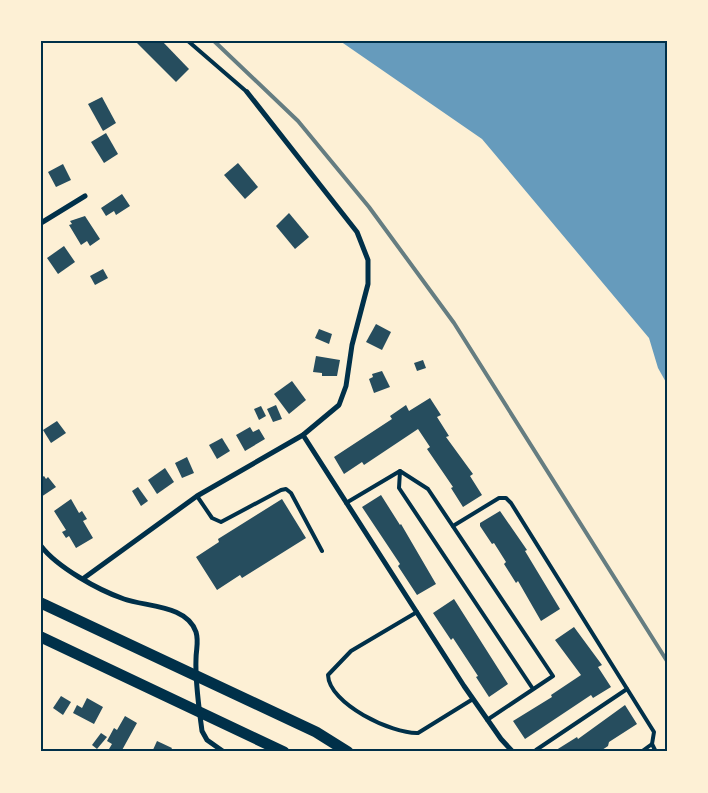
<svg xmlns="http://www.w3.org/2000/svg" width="708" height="793" font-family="'Varela Round',sans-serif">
	<rect width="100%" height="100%" fill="#fdf0d5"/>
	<polygon fill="#669bbc" points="340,41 667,41 667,384 658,368 649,338 482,139"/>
	<g fill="#264d5e">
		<polygon points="135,41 162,41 189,69 176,82"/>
		<polygon points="102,97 116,123 103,131 88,104"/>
		<polygon points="106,133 118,154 104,163 91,142"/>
		<polygon points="238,163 258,187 245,199 224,175"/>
		<polygon points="63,164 71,180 56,187 48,172"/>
		<polygon points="122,194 130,206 116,215 114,211 106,216 101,208"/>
		<polygon points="289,213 309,237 295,249 276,226"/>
		<polygon points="85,216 100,239 90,246 87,241 81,245 69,225 72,224 70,221"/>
		<polygon points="64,246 75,262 58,274 47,258"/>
		<polygon points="103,269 108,278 95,285 90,276"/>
		<polygon points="376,324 391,332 382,350 366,342"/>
		<polygon points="319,329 332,334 329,344 315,338"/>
		<polygon points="316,356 340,360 337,376 322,376 322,373 313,372"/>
		<polygon points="423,360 426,368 417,371 414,363"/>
		<polygon points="382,371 390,387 374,393 369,379 373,377 372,374"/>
		<polygon points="292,381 306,400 289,414 274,394"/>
		<polygon points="430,398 441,415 437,417 449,436 446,437 473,474 470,476 482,495 463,507 451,488 453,487 427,449 430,447 418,429 364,465 362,462 344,474 334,457 392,419 390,416 406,405 409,411"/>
		<polygon points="276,405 282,419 273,422 267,409"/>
		<polygon points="261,406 266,416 259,420 254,409"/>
		<polygon points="57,421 66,433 51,443 43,430"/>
		<polygon points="250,427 253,432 259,429 265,439 245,451 236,435"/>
		<polygon points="222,438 230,451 217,459 209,445"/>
		<polygon points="187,457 194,473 182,478 175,463"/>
		<polygon points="165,468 174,482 157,494 148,480"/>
		<polygon points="44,476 46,479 48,477 56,487 41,497 41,478"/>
		<polygon points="138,487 148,501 141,506 132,491"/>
		<polygon points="381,495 400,525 401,524 436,584 417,595 398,566 400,564 362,507"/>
		<polygon points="71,499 79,513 82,511 87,519 83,521 93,538 76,548 69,536 66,538 62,532 66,530 54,511"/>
		<polygon points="282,499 306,538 242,578 240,575 217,590 196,557 219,542 218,539"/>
		<polygon points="500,511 527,550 525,551 560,609 541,621 518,581 516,583 504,564 506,562 494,543 492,544 480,526 480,523"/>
		<polygon points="454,599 508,684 489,697 476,677 478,676 453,638 451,640 433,613"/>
		<polygon points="574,627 602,665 598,667 611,687 593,698 591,695 525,739 513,721 552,697 551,695 581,675 555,640"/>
		<polygon points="61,696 71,702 63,715 53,708"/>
		<polygon points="87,698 103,707 94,724 73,713 77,705 82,708"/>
		<polygon points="625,705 637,724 609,742 608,746 599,752 553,752 577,737 578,739"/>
		<polygon points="125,716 137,723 121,752 115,752 109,749 112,744 107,741 114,728 117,730"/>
		<polygon points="101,733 107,737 97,749 92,745"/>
		<polygon points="157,741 172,748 170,752 152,752"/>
	</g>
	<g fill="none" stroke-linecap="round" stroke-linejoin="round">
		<g stroke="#003049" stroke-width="4">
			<polyline points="188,41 247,92"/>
			<polyline points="197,496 212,518 221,522 281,490 286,489 291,493 322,551"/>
			<polyline points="346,503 400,471"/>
			<polyline points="453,526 499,498 506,498 511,503 654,732 652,744 641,752"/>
			<path d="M417,612L351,651L328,675C329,704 392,734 418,733L473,699"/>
			<polyline points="487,720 553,676 428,489 400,471 399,488 533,689"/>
			<polyline points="652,744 656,752"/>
			<polyline points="536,750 627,689"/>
		</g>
		<g stroke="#003049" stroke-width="5">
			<polyline points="41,223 85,196"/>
			<polyline points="303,435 464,686 501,739 513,752"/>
			<path d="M41,546C57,567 98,590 124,599C147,607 187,605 196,632C199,642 196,649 196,659C195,682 199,708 202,731L207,740L224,752"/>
			<polyline points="84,578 197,496 303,435 339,405 346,386 352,345 368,284 368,260 357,232 247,92"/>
		</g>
		<g stroke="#003049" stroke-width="11">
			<polyline points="41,603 316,732 348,752"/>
			<polyline points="41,637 284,752"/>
		</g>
		<polyline stroke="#657d81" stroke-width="4" points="214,41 298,121 369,207 454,323 667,661"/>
	</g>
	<rect width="708" height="793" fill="none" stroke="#fdf0d5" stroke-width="85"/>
	<rect x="42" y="42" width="624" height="708" fill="none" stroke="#003049" stroke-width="2"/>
</svg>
